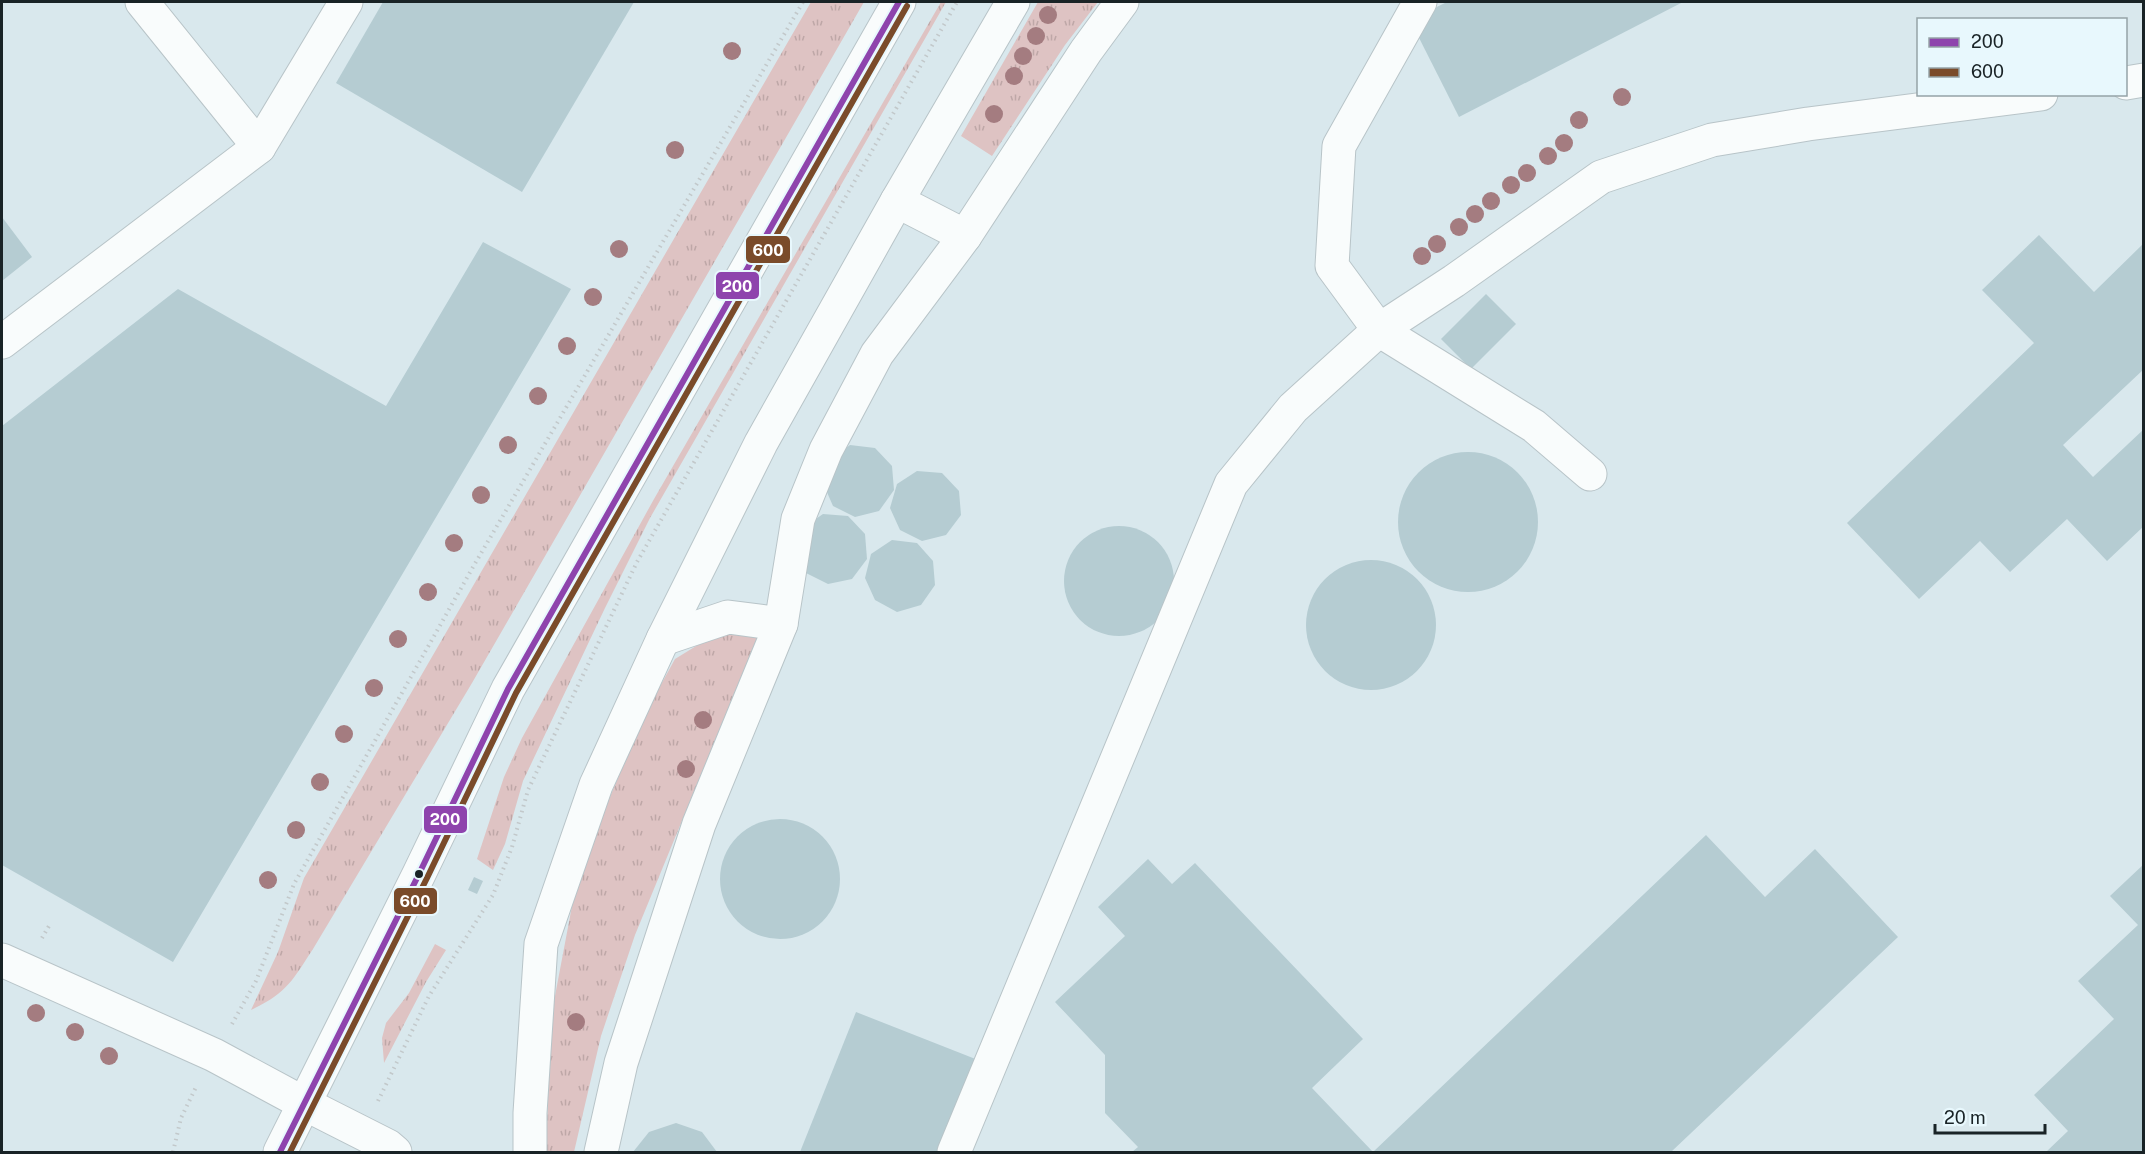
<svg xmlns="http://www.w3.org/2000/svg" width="2145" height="1154" font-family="'Public Sans',sans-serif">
	<defs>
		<pattern id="grass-tufts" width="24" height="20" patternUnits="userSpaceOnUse" patternTransform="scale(1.5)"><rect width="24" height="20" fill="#dec3c3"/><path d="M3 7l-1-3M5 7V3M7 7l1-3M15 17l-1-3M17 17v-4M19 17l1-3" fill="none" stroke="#bea7a7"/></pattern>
	</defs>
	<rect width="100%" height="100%" fill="#d9e8ed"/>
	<g fill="url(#grass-tufts)">
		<path d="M811,2H864L472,683L313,949C292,981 287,993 251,1010L278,952L304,878Z"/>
		<polygon points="941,2 946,2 650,518 605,608 523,781 505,844 493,870 477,859 504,777 522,738 654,499"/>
		<polygon points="1038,2 1098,2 1065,45 992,156 961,136"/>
		<polygon points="738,632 758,636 635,935 601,1036 574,1152 546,1152 551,1017 572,906 597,827 647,710 675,659 714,635"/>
		<polygon points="435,944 446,950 426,982 384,1063 382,1038 386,1023 409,993"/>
	</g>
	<g fill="#b5ccd2">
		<polygon points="383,2 634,2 522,192 336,83"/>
		<polygon points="1447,2 1683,2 1459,117 1410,20"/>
		<polygon points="2,217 32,257 2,281"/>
		<polygon points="2039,235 2094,292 2144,243 2144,369 2063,445 2093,477 2144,429 2144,526 2107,561 2067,519 2010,572 1980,541 1919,599 1847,523 2034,343 1982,290"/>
		<polygon points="483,242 571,289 173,962 2,865 2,426 178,289 386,406"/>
		<polygon points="1486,294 1516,324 1471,369 1441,339"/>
		<polygon points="850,445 875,448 892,466 894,490 879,511 855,517 833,506 823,483 830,460"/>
		<circle cx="1468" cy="522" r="70"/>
		<polygon points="917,471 942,473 959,491 961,515 946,535 922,541 900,530 890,508 897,484"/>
		<polygon points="823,514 848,516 865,534 867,559 852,579 828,584 806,573 803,528"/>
		<circle cx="1119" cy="581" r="55"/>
		<polygon points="892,540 917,543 933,561 935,585 921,605 897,612 875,600 865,578 871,554"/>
		<circle cx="1371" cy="625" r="65"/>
		<circle cx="780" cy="879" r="60"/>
		<polygon points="1706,835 1765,897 1815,849 1898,937 1671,1152 1132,1152 1138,1147 1105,1113 1105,1055 1055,1002 1125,936 1098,907 1148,859 1172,884 1195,863 1363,1039 1312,1088 1373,1152"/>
		<polygon points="2144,864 2144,1152 2046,1152 2068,1131 2034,1095 2114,1019 2078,981 2138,925 2110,896"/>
		<polygon points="474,877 483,881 477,894 468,890"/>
		<polygon points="856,1012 978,1060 941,1152 800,1152"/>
		<polygon points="676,1123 702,1132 717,1152 633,1152 649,1132"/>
	</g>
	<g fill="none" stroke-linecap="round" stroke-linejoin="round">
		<g stroke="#b8c4c8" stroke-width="35">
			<g id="minor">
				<polyline points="142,2 259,147"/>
				<polyline points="1420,2 1339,146 1332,266 1379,330 1534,426 1590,474"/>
				<polyline points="2126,83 2144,80"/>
				<polyline points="897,201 965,236"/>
				<polyline points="2,342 259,147 346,2"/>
				<polyline points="663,639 728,617 781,624"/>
				<polyline points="2,960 214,1055 305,1104 388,1146 395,1152"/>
				<polyline points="530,1152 530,1113 541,944 596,785 663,639 761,443 897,201 1013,2"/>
				<polyline points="601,1152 621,1063 699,824 781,624 798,519 826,450 877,354 965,236 1086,51 1122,2"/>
				<polyline points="954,1152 1231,484 1293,408 1379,330 1454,281 1601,177 1712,140 1808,124 2041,94"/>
			</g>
		</g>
		<g stroke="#b8c4c8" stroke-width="35">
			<polyline id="major" points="280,1152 419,874 508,689 899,2"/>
		</g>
		<g stroke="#c2c8ca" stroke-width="4" stroke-dasharray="1.5 4.5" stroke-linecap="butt">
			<polyline points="42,938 49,926"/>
			<polyline points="232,1024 256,981 294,884 473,567 803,2"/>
			<polyline points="378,1101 429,996 493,895 512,847 528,790 637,562 957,2"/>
			<polyline points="173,1152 181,1118 197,1085"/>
		</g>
		<use href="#minor" stroke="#f9fcfc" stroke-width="33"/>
		<use href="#major" stroke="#f9fcfc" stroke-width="33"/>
		<g stroke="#e8f8fd" stroke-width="10">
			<polyline id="bus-1" points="280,1152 419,874 508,689 899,2"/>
		</g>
		<g stroke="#e8f8fd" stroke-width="10">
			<polyline id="bus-2" points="290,1152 427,878 516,693 907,6"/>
		</g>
		<use href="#bus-1" stroke="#8e44ad" stroke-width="6"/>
		<use href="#bus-2" stroke="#7a4b2a" stroke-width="6"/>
	</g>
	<g fill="#a47c80">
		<circle cx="1048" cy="15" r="9"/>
		<circle cx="1036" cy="36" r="9"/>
		<circle cx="732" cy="51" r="9"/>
		<circle cx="1023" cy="56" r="9"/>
		<circle cx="1014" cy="76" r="9"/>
		<circle cx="1622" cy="97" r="9"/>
		<circle cx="994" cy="114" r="9"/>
		<circle cx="1579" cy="120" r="9"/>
		<circle cx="1564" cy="143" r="9"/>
		<circle cx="675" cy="150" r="9"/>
		<circle cx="1548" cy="156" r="9"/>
		<circle cx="1527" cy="173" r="9"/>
		<circle cx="1511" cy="185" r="9"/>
		<circle cx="1491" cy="201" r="9"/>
		<circle cx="1475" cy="214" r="9"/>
		<circle cx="1459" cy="227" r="9"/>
		<circle cx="1437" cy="244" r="9"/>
		<circle cx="619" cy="249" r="9"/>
		<circle cx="1422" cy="256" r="9"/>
		<circle cx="593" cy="297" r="9"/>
		<circle cx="567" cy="346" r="9"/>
		<circle cx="538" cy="396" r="9"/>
		<circle cx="508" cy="445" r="9"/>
		<circle cx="481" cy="495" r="9"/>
		<circle cx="454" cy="543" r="9"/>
		<circle cx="428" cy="592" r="9"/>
		<circle cx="398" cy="639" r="9"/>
		<circle cx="374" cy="688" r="9"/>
		<circle cx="703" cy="720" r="9"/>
		<circle cx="344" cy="734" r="9"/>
		<circle cx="686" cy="769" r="9"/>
		<circle cx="320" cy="782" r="9"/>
		<circle cx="296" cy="830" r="9"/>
		<circle cx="268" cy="880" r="9"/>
		<circle cx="36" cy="1013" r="9"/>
		<circle cx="576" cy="1022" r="9"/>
		<circle cx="75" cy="1032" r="9"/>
		<circle cx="109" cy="1056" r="9"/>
	</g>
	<circle fill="#192326" stroke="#e8f8fd" stroke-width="2" cx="419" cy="874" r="5"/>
	<g stroke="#e8f8fd" stroke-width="2">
		<rect x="745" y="235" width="46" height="29" rx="6" fill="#7a4b2a"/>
		<rect x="715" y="271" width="45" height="29" rx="6" fill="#8e44ad"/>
		<rect x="423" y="805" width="45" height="29" rx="6" fill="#8e44ad"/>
		<rect x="393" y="887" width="45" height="28" rx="6" fill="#7a4b2a"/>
	</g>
	<g font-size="16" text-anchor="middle" font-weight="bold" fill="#fff">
		<text x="768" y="256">600</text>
		<text x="737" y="292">200</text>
		<text x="445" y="825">200</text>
		<text x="415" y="907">600</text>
	</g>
	<rect width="2145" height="1154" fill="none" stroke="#192326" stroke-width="6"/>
	<rect x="1917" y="18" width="210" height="78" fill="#e8f8fd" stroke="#95a3a7" stroke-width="1.5"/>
	<rect x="1929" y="38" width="30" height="9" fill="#8e44ad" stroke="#95a3a7" stroke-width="1.5"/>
	<text x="1971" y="48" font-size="18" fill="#192326">200</text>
	<rect x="1929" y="68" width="30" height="9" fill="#7a4b2a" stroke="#95a3a7" stroke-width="1.5"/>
	<text x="1971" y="78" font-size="18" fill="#192326">600</text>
	<path d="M1935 1124v9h110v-9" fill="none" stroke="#192326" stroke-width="3"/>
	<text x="1944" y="1124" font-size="18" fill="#192326" stroke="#e8f8fd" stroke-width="4.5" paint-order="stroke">20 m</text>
</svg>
